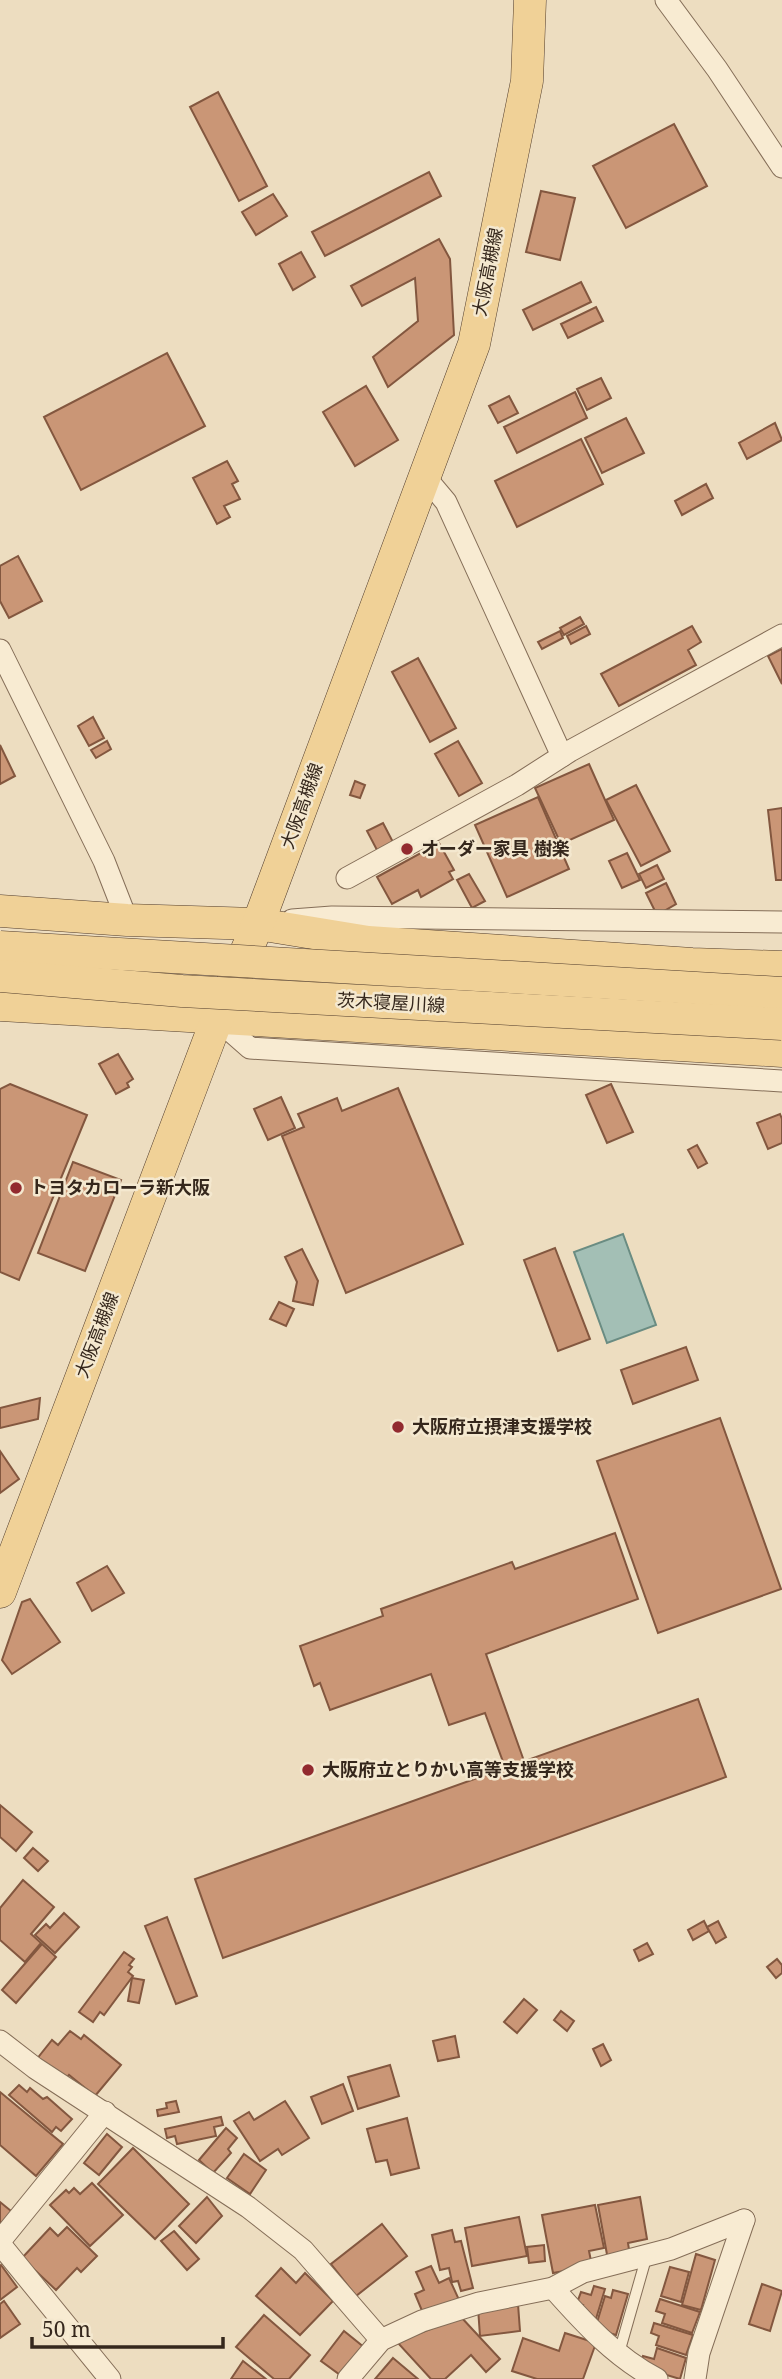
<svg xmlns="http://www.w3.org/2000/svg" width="782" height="2379" font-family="'Noto Serif','Noto Sans JP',serif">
	<rect width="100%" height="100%" fill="#edddc0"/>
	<polygon fill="#a3bfb5" stroke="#6a8c82" stroke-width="2" points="623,1234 656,1325 607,1343 574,1252"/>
	<g fill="#ca9676" stroke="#83573f" stroke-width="2">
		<polygon points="218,92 267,186 239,201 190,107"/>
		<polygon points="674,124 707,186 626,228 593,166"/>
		<polygon points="429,172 441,196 325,256 312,232"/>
		<polygon points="541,191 575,198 560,260 526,252"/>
		<polygon points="273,194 287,216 256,235 242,212"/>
		<polygon points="439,239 450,259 454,335 388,387 373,357 418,321 415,278 362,306 351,286"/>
		<polygon points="301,252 315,277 293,290 279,264"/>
		<polygon points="581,282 591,302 533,330 523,310"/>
		<polygon points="596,307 603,321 568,338 561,324"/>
		<polygon points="167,353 205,426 81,490 44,417"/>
		<polygon points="601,378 611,398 587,410 577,389"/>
		<polygon points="366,386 398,440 355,466 323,412"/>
		<polygon points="575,392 587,418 517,453 504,427"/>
		<polygon points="509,396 518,413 498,423 489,406"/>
		<polygon points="626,418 644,453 602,473 585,438"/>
		<polygon points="775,423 782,440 747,459 739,443"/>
		<polygon points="581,439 603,484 517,527 495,481"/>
		<polygon points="227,461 238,481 232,484 240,499 224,506 230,517 217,524 193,478"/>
		<polygon points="706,484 713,498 682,515 675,501"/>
		<polygon points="18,556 42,601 9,618 0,601 0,566"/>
		<polygon points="580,617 584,624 564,635 560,628"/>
		<polygon points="586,626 590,634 571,644 567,636"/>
		<polygon points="692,626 701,642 688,650 696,665 619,706 601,674"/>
		<polygon points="560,631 563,638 542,649 538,642"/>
		<polygon points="782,649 782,684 768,656"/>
		<polygon points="418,658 456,728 430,742 392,672"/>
		<polygon points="93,717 104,738 89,746 78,726"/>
		<polygon points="107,741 111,749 96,758 91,750"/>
		<polygon points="458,741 482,783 459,796 435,754"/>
		<polygon points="0,745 15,776 0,784"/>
		<polygon points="589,764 614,820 561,844 535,788"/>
		<polygon points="355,781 365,785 360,798 350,795"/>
		<polygon points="636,785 670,851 641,866 606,800"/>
		<polygon points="538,797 569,869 507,897 475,825"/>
		<polygon points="782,808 782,880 776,880 768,810"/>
		<polygon points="383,823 394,844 378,852 367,831"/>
		<polygon points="439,843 454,870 449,872 453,879 421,897 418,890 392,904 377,877"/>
		<polygon points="627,853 640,880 622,888 609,861"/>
		<polygon points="657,865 664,879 646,888 639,874"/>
		<polygon points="469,874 485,901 472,908 457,880"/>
		<polygon points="666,883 676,904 657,915 646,893"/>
		<polygon points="118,1054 133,1079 127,1083 129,1087 116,1094 99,1064"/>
		<polygon points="10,1084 87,1115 19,1280 0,1272 0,1089"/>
		<polygon points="611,1084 633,1132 607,1143 586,1095"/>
		<polygon points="398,1088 463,1244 346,1293 282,1136 304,1127 298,1114 337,1098 342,1111"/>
		<polygon points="281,1097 295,1128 268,1140 254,1109"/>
		<polygon points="780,1114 782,1119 782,1143 768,1149 757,1123"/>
		<polygon points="697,1145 707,1163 698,1168 688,1150"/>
		<polygon points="73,1162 121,1180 85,1271 38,1253"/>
		<polygon points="555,1248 590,1339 558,1351 524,1260"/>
		<polygon points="302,1249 318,1281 313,1305 293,1301 297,1282 285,1257"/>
		<polygon points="279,1302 294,1309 286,1326 270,1319"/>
		<polygon points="686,1347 698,1380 633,1404 621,1370"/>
		<polygon points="40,1398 38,1419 0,1428 0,1408"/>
		<polygon points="720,1418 781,1589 658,1633 597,1461"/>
		<polygon points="0,1451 19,1479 0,1493"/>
		<polygon points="615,1533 638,1599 486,1654 524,1761 505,1767 485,1713 449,1725 431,1674 330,1710 320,1683 314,1686 300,1646 383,1616 381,1609 512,1562 515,1569"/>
		<polygon points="107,1566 124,1593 92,1611 77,1583"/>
		<polygon points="30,1599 60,1642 12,1674 2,1660 22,1602"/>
		<polygon points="698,1699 726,1777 223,1958 195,1879"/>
		<polygon points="0,1805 32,1832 16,1851 0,1837"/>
		<polygon points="33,1848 48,1861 38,1871 24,1858"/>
		<polygon points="23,1880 54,1907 31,1934 41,1943 25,1962 0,1940 0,1908"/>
		<polygon points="64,1913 79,1927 55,1953 35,1935 46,1924 50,1928"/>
		<polygon points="167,1917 197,1996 176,2004 145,1926"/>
		<polygon points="704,1921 709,1931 693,1940 688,1930"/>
		<polygon points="718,1921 726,1937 716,1943 707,1927"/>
		<polygon points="647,1943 653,1954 639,1961 634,1950"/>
		<polygon points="42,1944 56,1957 16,2003 2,1990"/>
		<polygon points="124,1952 134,1959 129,1965 132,1967 128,1972 133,1976 104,2015 100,2012 93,2022 79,2012"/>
		<polygon points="777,1959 782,1965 782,1973 776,1978 767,1967"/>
		<polygon points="132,1978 144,1980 139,2003 128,2001"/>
		<polygon points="524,1999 537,2010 517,2033 504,2022"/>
		<polygon points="561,2011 574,2021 567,2031 554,2020"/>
		<polygon points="70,2031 81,2039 84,2035 121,2065 95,2096 69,2075 63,2082 36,2060 52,2040 58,2045"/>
		<polygon points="455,2036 459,2057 438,2061 433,2041"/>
		<polygon points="603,2044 611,2060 601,2066 593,2049"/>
		<polygon points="390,2065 399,2096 358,2109 348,2077"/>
		<polygon points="343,2084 353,2111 322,2124 311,2097"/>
		<polygon points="19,2085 27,2092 30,2088 43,2099 47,2097 72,2119 61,2131 56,2127 52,2132 9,2095"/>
		<polygon points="0,2092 63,2144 36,2176 0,2145"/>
		<polygon points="176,2101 179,2112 158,2116 157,2110 167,2108 166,2103"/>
		<polygon points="285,2101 309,2138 282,2155 278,2149 260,2161 234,2121 249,2112 254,2120"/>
		<polygon points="221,2117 223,2125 214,2127 216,2136 177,2144 175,2136 167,2138 165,2129"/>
		<polygon points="407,2118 419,2168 391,2175 387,2160 376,2162 367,2129"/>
		<polygon points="226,2128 237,2138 228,2149 231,2153 213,2173 199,2160"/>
		<polygon points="107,2134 122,2147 99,2175 84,2163"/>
		<polygon points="133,2148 189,2204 155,2239 98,2184"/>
		<polygon points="244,2154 266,2170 250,2194 227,2178"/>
		<polygon points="92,2183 123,2215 90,2246 50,2205 66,2190 69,2193 74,2188 80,2194"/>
		<polygon points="207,2197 222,2216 196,2243 179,2226"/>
		<polygon points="640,2197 647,2239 628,2243 630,2256 608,2260 598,2205"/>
		<polygon points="0,2202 16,2215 0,2233"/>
		<polygon points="595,2205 604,2248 589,2251 592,2266 553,2273 542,2215"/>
		<polygon points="519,2217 527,2256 472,2266 465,2228"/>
		<polygon points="382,2224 407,2256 356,2296 331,2264"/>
		<polygon points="67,2227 97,2256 81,2272 77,2268 56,2290 22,2258 50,2228 58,2236"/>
		<polygon points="452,2230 455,2242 461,2241 473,2288 461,2291 458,2281 452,2282 449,2268 440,2270 432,2235"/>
		<polygon points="174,2231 199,2259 187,2270 161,2241"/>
		<polygon points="544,2245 545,2261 529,2263 527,2247"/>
		<polygon points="696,2254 715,2260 701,2310 682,2305"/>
		<polygon points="1,2265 17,2287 0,2300 0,2266"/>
		<polygon points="431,2266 439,2283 449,2278 460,2302 425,2318 415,2294 424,2290 416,2272"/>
		<polygon points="670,2267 689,2272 681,2302 661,2296"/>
		<polygon points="281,2268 296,2283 305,2273 333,2301 300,2335 256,2296"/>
		<polygon points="762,2284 782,2291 770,2331 749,2324"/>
		<polygon points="594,2286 605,2289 595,2322 581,2309 583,2305 577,2303 581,2292 591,2295"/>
		<polygon points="613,2290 628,2294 616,2335 595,2329 605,2296 611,2298"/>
		<polygon points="660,2299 700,2312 692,2333 662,2323 665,2314 656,2311"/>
		<polygon points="4,2301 20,2324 0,2338 0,2304"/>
		<polygon points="518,2304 520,2331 480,2336 478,2308"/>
		<polygon points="264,2315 310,2355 289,2379 274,2379 236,2347"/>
		<polygon points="461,2317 500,2359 486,2372 471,2355 445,2379 431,2379 397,2342"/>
		<polygon points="654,2323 693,2335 686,2355 656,2345 659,2336 651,2333"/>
		<polygon points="344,2331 365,2348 343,2377 321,2361"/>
		<polygon points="565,2333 596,2343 583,2379 537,2379 512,2371 523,2338 559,2351"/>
		<polygon points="657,2348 686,2358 680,2379 640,2367 643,2356 654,2359"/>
		<polygon points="393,2358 418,2379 375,2379"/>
		<polygon points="243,2361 266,2379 231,2379"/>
	</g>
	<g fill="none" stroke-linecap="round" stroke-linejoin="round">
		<g stroke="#856e58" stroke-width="12">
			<polyline id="service" points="619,2353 647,2255"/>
		</g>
		<g stroke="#856e58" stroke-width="23">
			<g id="minor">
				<polyline points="666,0 717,69 782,167"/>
				<polyline points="425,477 446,502 562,756"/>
				<polyline points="0,650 104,861 127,920"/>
				<polyline points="347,878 517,785 570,751 782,635"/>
				<polyline points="292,920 332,917 782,922"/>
				<polyline points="217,1019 250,1048 782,1081"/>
				<polyline points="0,2041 35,2068 248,2207 303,2250 381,2340"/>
				<polyline points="0,2241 105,2112"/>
				<polyline points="0,2244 110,2379"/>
				<path d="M553,2288C583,2322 616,2358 657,2379"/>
				<polyline points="348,2379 381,2340 422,2321 479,2303 553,2288 583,2272 671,2249 744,2220"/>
				<polyline points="695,2379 699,2353 744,2220"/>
			</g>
		</g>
		<g stroke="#523d2d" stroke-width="33">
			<g id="primary">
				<polyline points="0,911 127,920 258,924 368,942 692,964 782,967"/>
				<polyline points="0,1005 782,1051"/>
				<polyline points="0,1592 217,1019 258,924 474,344 527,81 530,0"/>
			</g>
		</g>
		<use href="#service" stroke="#f8ebd2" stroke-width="10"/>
		<use href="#minor" stroke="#f8ebd2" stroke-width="21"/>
		<use href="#primary" stroke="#f0d197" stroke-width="32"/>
		<g stroke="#523d2d" stroke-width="33" stroke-linecap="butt">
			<g id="primary-bridge">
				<polyline points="0,947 782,993"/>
				<polyline points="0,976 182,991 782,1024"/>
			</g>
		</g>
		<use href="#primary-bridge" stroke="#f0d197" stroke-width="32"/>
	</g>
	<g fill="#922a2f" stroke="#f4e8cf" stroke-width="2.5">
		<circle cx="407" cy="849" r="7"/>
		<circle cx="16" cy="1188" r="7"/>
		<circle cx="398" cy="1427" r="7"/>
		<circle cx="308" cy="1770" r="7"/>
	</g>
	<g text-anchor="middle" stroke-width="5" stroke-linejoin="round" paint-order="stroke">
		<g font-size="18" fill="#35271c" stroke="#f4e8cf">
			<text transform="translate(488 272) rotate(-79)" y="6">大阪高槻線</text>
			<text transform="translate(302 806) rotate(-70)" y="6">大阪高槻線</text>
			<text transform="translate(391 1003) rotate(3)" y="6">茨木寝屋川線</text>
			<text transform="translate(97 1335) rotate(-69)" y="6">大阪高槻線</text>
		</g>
		<g font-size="18" font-weight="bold" fill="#35271c" stroke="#f4e8cf" text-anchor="start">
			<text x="421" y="855">オーダー家具 樹楽</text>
			<text x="30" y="1194">トヨタカローラ新大阪</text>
			<text x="412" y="1433">大阪府立摂津支援学校</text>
			<text x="322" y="1776">大阪府立とりかい高等支援学校</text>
		</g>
	</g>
	<path d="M32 2337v10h191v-10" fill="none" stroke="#35271c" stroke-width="3.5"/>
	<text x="42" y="2337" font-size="21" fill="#35271c" stroke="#f4e8cf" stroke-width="5" paint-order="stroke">50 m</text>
</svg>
